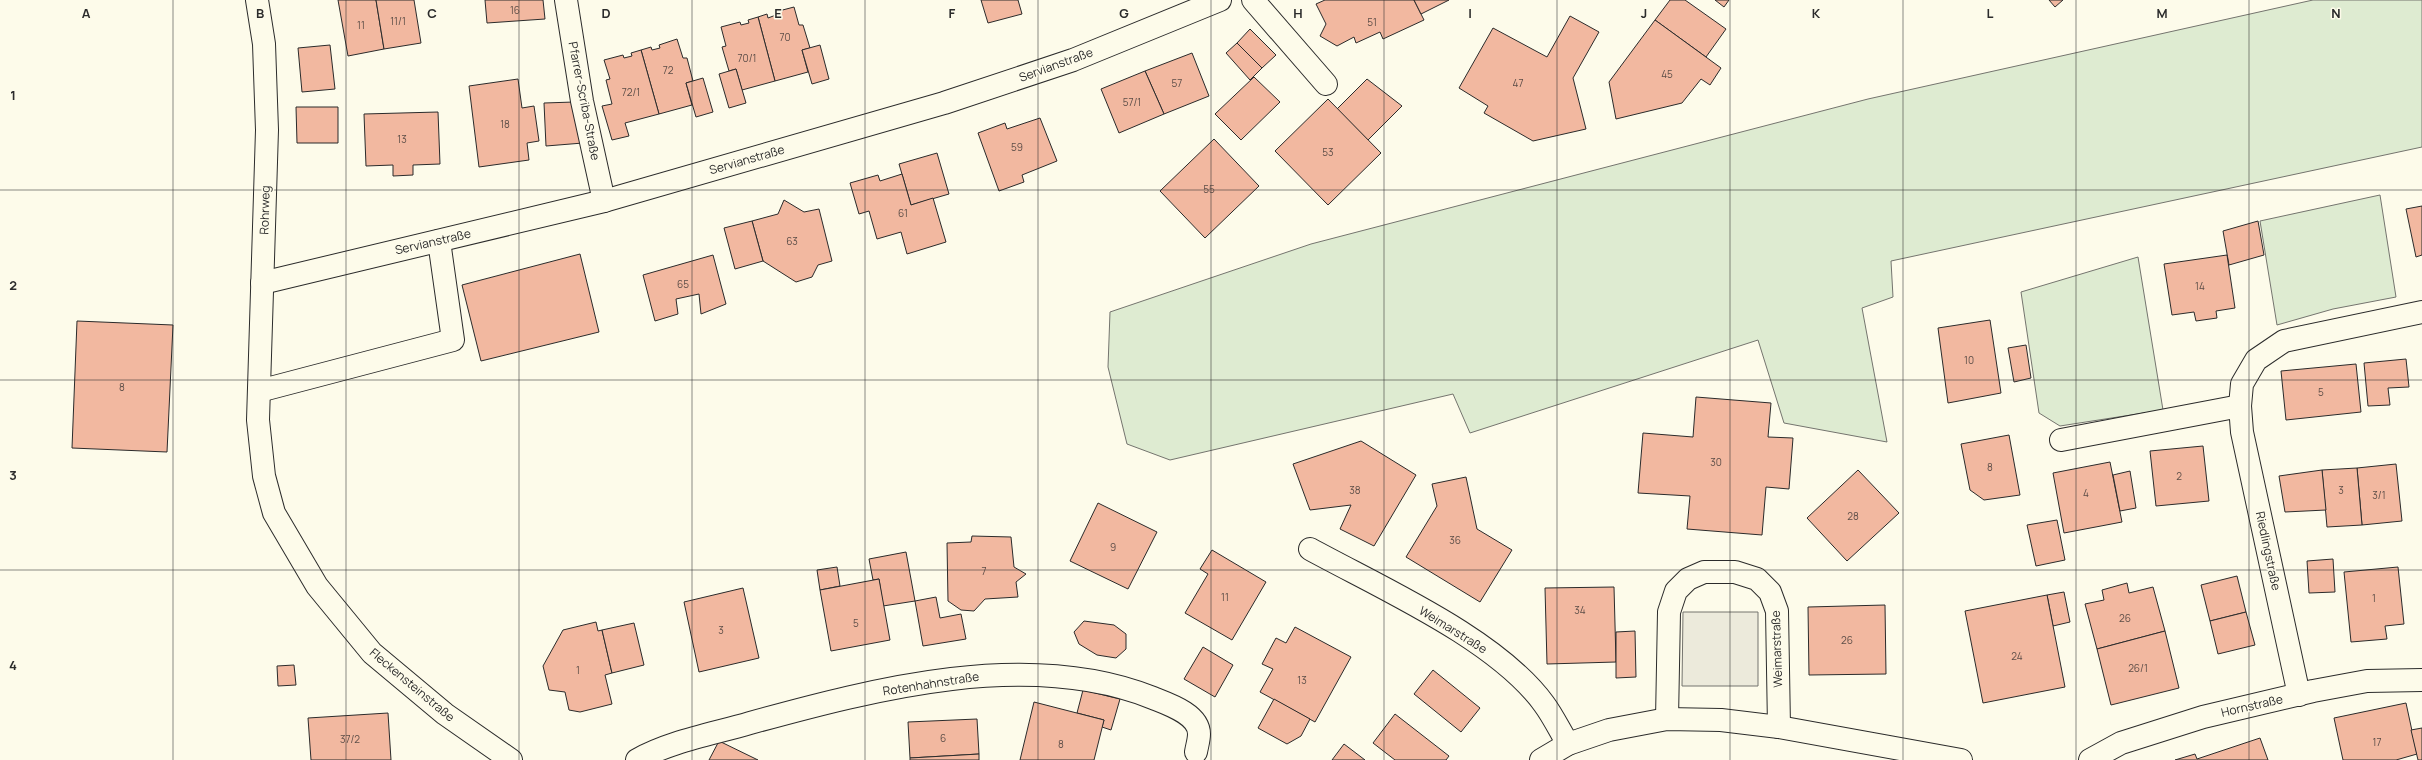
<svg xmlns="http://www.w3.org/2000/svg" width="2422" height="760" font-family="Manrope,sans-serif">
	<rect width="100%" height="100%" fill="#fdfbea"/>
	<g fill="#deebd1" stroke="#74746e">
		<polygon points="2313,0 2422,0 2422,147 1891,261 1893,297 1862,308 1887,442 1784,423 1758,340 1470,433 1453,394 1170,460 1127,444 1108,367 1110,312 1311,244 1868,99"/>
		<polygon points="2380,195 2396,297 2333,309 2277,325 2260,221"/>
		<polygon points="2138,257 2163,410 2060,426 2039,413 2021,292"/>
	</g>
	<polygon fill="#eceadb" stroke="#74746e" points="1683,612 1758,612 1758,686 1682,686"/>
	<g fill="#f2b8a0" stroke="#2b2b2b">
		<polygon points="338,0 376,0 384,49 348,56"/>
		<polygon points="376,0 414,0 421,43 384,49"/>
		<polygon points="485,0 543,0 545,19 487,23"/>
		<polygon points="981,0 1018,0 1022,14 988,23"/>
		<polygon points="1325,0 1414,0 1424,20 1383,39 1380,32 1356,43 1354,37 1337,46 1320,36 1326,24 1316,4"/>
		<polygon points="1414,0 1449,0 1421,14"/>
		<polygon points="1670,0 1685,0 1726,29 1706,57 1655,20"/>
		<polygon points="1715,0 1729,0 1724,7"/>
		<polygon points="2049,0 2063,0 2055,7"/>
		<polygon points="794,7 799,25 803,25 810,48 802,50 808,72 775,81 758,17 767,14 768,18 776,15 775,12"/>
		<polygon points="1570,16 1599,32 1573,78 1586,129 1533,141 1484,113 1488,106 1459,88 1493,28 1547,57"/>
		<polygon points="758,17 775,81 742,90 736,69 729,71 722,47 726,46 721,27 740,22 741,25 749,23 748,20"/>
		<polygon points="1655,20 1721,68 1710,85 1701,79 1682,103 1616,119 1609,82"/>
		<polygon points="1250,29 1276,55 1262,68 1237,43"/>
		<polygon points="677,39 683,58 687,58 693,81 686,83 692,105 659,114 641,50 651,47 652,50 660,48 659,45"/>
		<polygon points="1237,43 1262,68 1250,80 1226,53"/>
		<polygon points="330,45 335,89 302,92 298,48"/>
		<polygon points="820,45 829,79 812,84 802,50"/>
		<polygon points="641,50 659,114 625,123 629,136 612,140 602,106 612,104 606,80 610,79 604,60 623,55 624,58 632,56 631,53"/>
		<polygon points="1192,53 1209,96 1164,114 1145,71"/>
		<polygon points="736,69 746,103 729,108 719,74"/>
		<polygon points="1145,71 1164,114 1119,133 1101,89"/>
		<polygon points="1254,77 1280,102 1241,140 1215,114"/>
		<polygon points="703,78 713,112 696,117 686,83"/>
		<polygon points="518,79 522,108 534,106 539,141 527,143 529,160 479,167 469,86"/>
		<polygon points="1367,79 1402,106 1368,140 1337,109"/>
		<polygon points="1328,99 1381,153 1328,205 1275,151"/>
		<polygon points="574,102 583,143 546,146 544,103"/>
		<polygon points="296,107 338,107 338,143 297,143"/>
		<polygon points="438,112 440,164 413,165 413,175 393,176 393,165 366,166 364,114"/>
		<polygon points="1040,118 1057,161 1022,175 1024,182 999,191 978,133 1005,123 1007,129"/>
		<polygon points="1214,139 1259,186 1205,238 1160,191"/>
		<polygon points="937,153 949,194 911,205 899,164"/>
		<polygon points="902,174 911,205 933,198 946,242 907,254 901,232 877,239 869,211 859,214 850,183 878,175 880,181"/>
		<polygon points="784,200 804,212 819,209 832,261 818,265 812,277 796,282 763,261 752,221 778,214"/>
		<polygon points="2422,206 2422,255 2416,257 2406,209"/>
		<polygon points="752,221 763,261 735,269 724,228"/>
		<polygon points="2258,221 2264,255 2229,265 2223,231"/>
		<polygon points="580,254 599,332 481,361 462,285"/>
		<polygon points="713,255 726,304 701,314 699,294 676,299 678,314 655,321 643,275"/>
		<polygon points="2227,255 2235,308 2216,311 2217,318 2196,321 2194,312 2172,315 2164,264"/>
		<polygon points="1990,320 2001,393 1948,403 1938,328"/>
		<polygon points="77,321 173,325 167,452 72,448"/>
		<polygon points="2026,345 2031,378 2014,382 2008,348"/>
		<polygon points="2406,359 2409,387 2388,388 2390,405 2368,406 2364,363"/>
		<polygon points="2356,364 2361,412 2286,420 2281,371"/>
		<polygon points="1696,397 1771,403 1768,437 1793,438 1789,489 1766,487 1762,535 1687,529 1690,496 1638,493 1643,433 1693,437"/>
		<polygon points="2009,435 2020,495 1984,500 1970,490 1961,444"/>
		<polygon points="1361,441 1416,475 1374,546 1340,529 1351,505 1310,510 1293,464"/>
		<polygon points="2203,446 2209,501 2156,506 2150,451"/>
		<polygon points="2110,462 2122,522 2064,533 2053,473"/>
		<polygon points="2396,464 2402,521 2362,525 2357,468"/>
		<polygon points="2357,468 2362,525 2327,527 2322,470"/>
		<polygon points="1858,470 1899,513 1847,561 1807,518"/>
		<polygon points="2322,470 2326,510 2285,512 2279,476"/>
		<polygon points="2130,471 2136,508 2120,511 2113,475"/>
		<polygon points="1466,477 1477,529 1512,550 1480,602 1406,557 1437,506 1432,484"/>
		<polygon points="1098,503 1157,532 1128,589 1070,561"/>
		<polygon points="2057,520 2065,560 2036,566 2027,525"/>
		<polygon points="972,536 1011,537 1014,567 1026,574 1016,582 1018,597 985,599 974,611 961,610 948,601 947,543 971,542"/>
		<polygon points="1212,550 1266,582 1232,640 1185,613 1208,574 1200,569"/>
		<polygon points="906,552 915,601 883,606 879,579 873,580 869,559"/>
		<polygon points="2333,559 2335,592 2309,593 2307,561"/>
		<polygon points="837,567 840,586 820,590 817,570"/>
		<polygon points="2398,567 2404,624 2385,626 2387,639 2351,642 2344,572"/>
		<polygon points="2237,576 2246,612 2210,621 2201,585"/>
		<polygon points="879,579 890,640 831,651 820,590"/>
		<polygon points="2127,583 2129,593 2153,587 2165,631 2097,649 2085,604 2104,600 2102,590"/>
		<polygon points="1614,587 1616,662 1547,664 1545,588"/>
		<polygon points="743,588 759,658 699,672 684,602"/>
		<polygon points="2064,592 2070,622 2053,626 2047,595"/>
		<polygon points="2047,595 2065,687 1983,703 1965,611"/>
		<polygon points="936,597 940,618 961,614 966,639 923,646 915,601"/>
		<polygon points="1885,605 1886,674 1809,675 1808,607"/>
		<polygon points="2246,612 2255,645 2218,654 2210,621"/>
		<polygon points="1084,621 1114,625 1126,634 1126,649 1116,658 1097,655 1079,644 1074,632"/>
		<polygon points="596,622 598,631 602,630 612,673 605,675 612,704 580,712 569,710 565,692 549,690 543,666 563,630"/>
		<polygon points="634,623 644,665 612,673 602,630"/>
		<polygon points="1295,627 1351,657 1315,722 1260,692 1273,669 1262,664 1276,638 1286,643"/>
		<polygon points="1635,631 1636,677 1616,678 1616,632"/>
		<polygon points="2165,631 2179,688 2111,705 2097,649"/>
		<polygon points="1203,647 1233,665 1215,697 1184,679"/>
		<polygon points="294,665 296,685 278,686 277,666"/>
		<polygon points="1433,670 1480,708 1461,732 1414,694"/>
		<polygon points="1083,690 1120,699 1111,730 1102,727 1104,720 1077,713"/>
		<polygon points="1274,699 1310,719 1301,736 1287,744 1258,728"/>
		<polygon points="1034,702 1104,720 1094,760 1020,760"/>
		<polygon points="2406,703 2417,754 2396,760 2343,760 2334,718"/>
		<polygon points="388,713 391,760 311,760 308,718"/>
		<polygon points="1395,714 1449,756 1446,760 1395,760 1373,743"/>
		<polygon points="977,719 979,754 910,758 908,722"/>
		<polygon points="2422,728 2422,760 2418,760 2411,730"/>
		<polygon points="2260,738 2268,760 2175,760 2195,754 2197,759"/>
		<polygon points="719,741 758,760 709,760"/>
		<polygon points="1344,744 1365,760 1332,760"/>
		<polygon points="979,754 979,760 910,760 910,758"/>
	</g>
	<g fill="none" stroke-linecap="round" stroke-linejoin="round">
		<g stroke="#2b2b2b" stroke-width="24">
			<g id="minor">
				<polyline points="257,0 264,44 267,130 258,420 264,476 274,513 317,586 372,653 445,714 511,760"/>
				<polyline points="566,0 582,101 604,201"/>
				<polyline points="1253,0 1326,84"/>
				<polyline points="262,283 604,201 944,103 1073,60 1220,0"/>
				<polyline points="259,391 453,340 439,241"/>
				<polyline points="2061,440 2240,406"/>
				<path d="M1310,549C1381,588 1497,639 1544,704C1553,716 1560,731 1568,744"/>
				<polyline points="2299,695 2242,432 2240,406 2242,384 2256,360 2284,341 2422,312"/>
				<polyline points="1667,719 1669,612 1676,591 1688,579 1704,572 1735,572 1757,579 1770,592 1777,611 1779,727"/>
				<path d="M637,760C671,741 713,734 750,723C874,689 1029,648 1153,698C1168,704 1199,714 1199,734C1199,740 1197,746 1196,752"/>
				<polyline points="1541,760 1568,744 1609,730 1667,719 1721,720 1779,727 1961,760"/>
				<polyline points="2090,760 2121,743 2203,717 2313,691 2367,681 2422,680"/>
			</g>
		</g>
		<use href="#minor" stroke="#fdfbea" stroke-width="22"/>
	</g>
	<path fill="none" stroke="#2b2b2b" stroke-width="1" stroke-opacity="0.55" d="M173,0V760M346,0V760M519,0V760M692,0V760M865,0V760M1038,0V760M1211,0V760M1384,0V760M1557,0V760M1730,0V760M1903,0V760M2076,0V760M2249,0V760M0,190H2422M0,380H2422M0,570H2422"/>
	<g text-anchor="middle" stroke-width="3" stroke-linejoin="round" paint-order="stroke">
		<g font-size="10" fill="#5d4e48">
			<text x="515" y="14">16</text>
			<text x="398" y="25">11/1</text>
			<text x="1372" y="26">51</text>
			<text x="361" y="29">11</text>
			<text x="785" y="41">70</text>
			<text x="747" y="62">70/1</text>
			<text x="668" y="74">72</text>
			<text x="1667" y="78">45</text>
			<text x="1177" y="87">57</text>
			<text x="1518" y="87">47</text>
			<text x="631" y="96">72/1</text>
			<text x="1132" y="106">57/1</text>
			<text x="505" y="128">18</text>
			<text x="402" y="143">13</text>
			<text x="1017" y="151">59</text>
			<text x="1328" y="156">53</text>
			<text x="1209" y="193">55</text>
			<text x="903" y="217">61</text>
			<text x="792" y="245">63</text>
			<text x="683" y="288">65</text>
			<text x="2200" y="290">14</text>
			<text x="1969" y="364">10</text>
			<text x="122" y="391">8</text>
			<text x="2321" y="396">5</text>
			<text x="1716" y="466">30</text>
			<text x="1990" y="471">8</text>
			<text x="2179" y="480">2</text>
			<text x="1355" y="494">38</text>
			<text x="2341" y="494">3</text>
			<text x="2086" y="497">4</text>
			<text x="2379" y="499">3/1</text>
			<text x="1853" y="520">28</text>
			<text x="1455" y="544">36</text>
			<text x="1113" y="551">9</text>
			<text x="984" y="575">7</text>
			<text x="1225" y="601">11</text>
			<text x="2374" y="602">1</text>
			<text x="1580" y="614">34</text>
			<text x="2125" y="622">26</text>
			<text x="856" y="627">5</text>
			<text x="721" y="634">3</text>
			<text x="1847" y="644">26</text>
			<text x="2017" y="660">24</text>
			<text x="2138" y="672">26/1</text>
			<text x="578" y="674">1</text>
			<text x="1302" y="684">13</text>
			<text x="943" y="742">6</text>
			<text x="350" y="743">37/2</text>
			<text x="2377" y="746">17</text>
			<text x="1061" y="748">8</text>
		</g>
		<g font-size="12" fill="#2b2b2b" stroke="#fdfbea">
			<text transform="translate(1056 65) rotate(-20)" y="4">Servianstraße</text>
			<text transform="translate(584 101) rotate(79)" y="4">Pfarrer-Scriba-Straße</text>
			<text transform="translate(747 160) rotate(-16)" y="4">Servianstraße</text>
			<text transform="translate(265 210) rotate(-88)" y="4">Rohrweg</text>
			<text transform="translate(433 242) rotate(-13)" y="4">Servianstraße</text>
			<text transform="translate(2268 551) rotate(78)" y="4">Riedlingstraße</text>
			<text transform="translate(1453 630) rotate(32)" y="4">Weimarstraße</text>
			<text transform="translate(1777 649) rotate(-92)" y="4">Weimarstraße</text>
			<text transform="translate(931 684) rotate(-9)" y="4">Rotenhahnstraße</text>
			<text transform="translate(412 685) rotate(40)" y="4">Fleckensteinstraße</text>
			<text transform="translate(2252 706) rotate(-13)" y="4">Hornstraße</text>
		</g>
	</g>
	<g font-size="13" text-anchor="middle" font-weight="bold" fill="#2b2b2b" stroke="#fdfbea" stroke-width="3" stroke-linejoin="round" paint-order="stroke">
		<text x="86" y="18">A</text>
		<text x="260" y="18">B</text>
		<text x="432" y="18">C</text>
		<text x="606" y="18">D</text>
		<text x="778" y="18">E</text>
		<text x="952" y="18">F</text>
		<text x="1124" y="18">G</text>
		<text x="1298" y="18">H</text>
		<text x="1470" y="18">I</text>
		<text x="1644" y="18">J</text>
		<text x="1816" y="18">K</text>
		<text x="1990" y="18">L</text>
		<text x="2162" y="18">M</text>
		<text x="2336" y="18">N</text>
		<text x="13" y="100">1</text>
		<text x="13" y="290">2</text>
		<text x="13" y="480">3</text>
		<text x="13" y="670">4</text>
	</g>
</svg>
